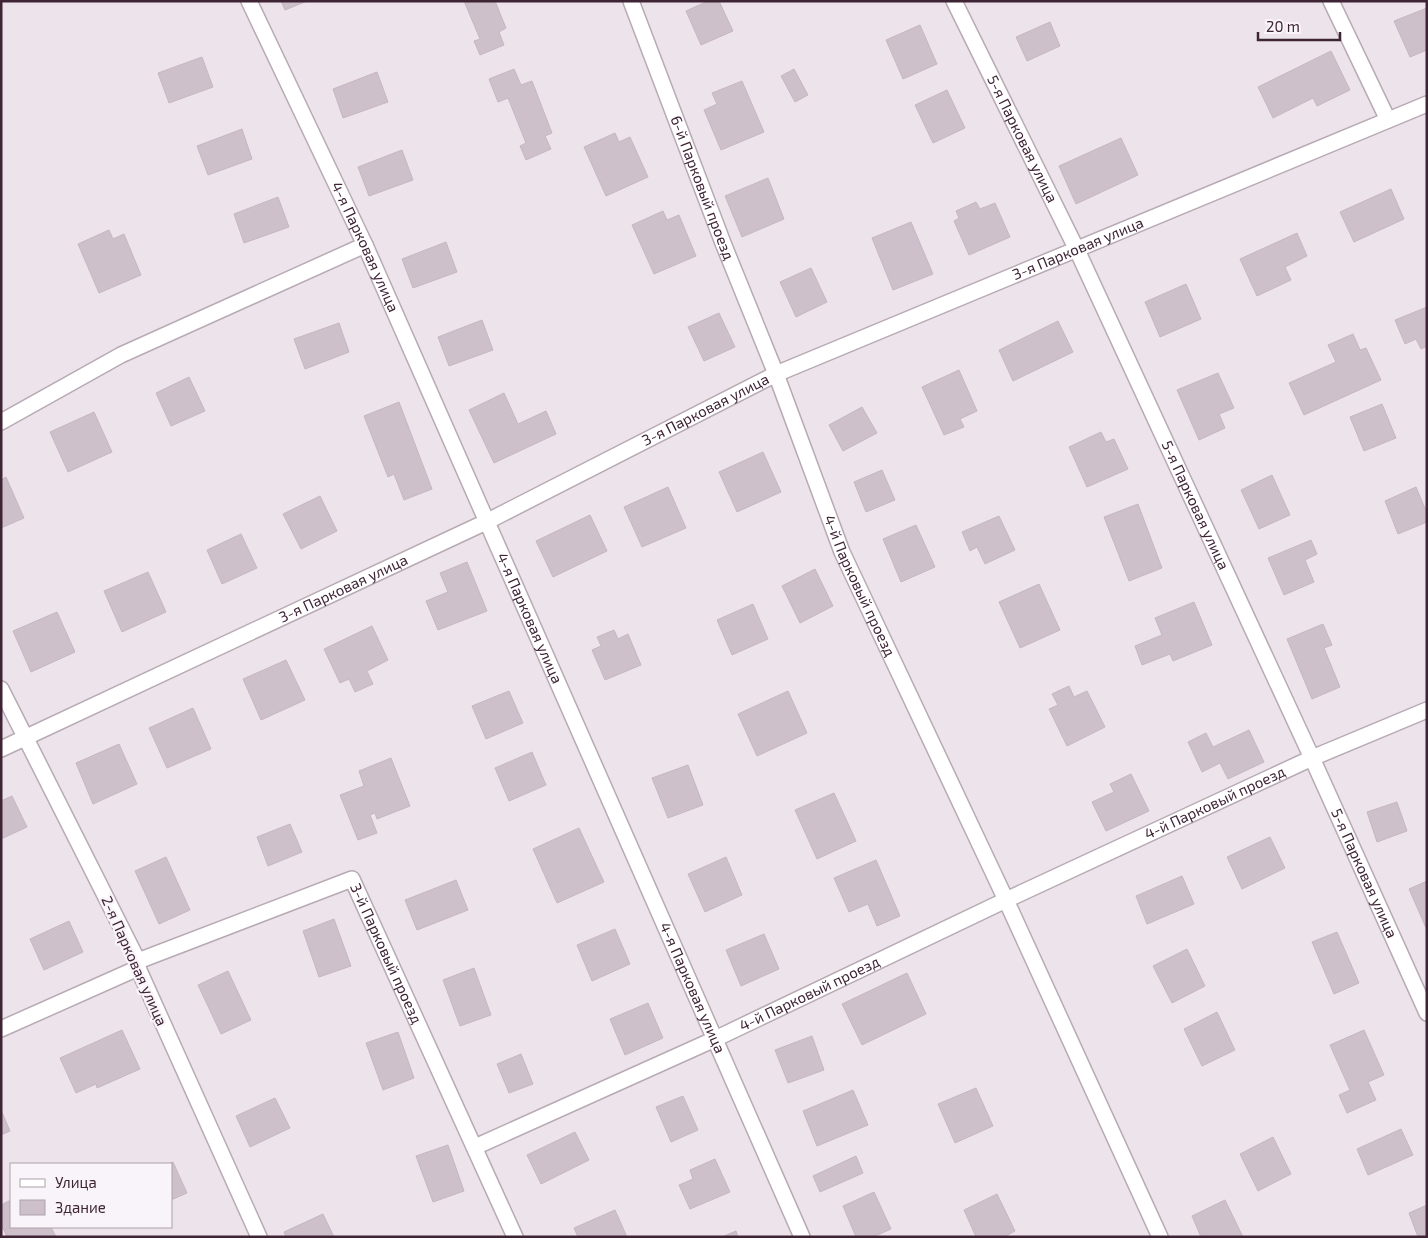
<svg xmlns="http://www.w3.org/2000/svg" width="1428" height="1238" font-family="'Exo 2',sans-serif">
	<rect width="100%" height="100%" fill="#ede4eb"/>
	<g fill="#cdc0cb" stroke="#c6b6c3">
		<polygon points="281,1 307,1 285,10"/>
		<polygon points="464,1 495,1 506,28 499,32 504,45 480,55 474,41 480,39"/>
		<polygon points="708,1 719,1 733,31 701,45 686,11"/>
		<polygon points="1427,8 1427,50 1410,57 1394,21"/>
		<polygon points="1050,22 1060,46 1027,61 1016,37"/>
		<polygon points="920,25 937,64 903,79 886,40"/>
		<polygon points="1331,51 1350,90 1317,106 1313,98 1273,118 1258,87"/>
		<polygon points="202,57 213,87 169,103 158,73"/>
		<polygon points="514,69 521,85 532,81 552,133 545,136 551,149 526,160 520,146 526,143 508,98 498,102 489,79"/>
		<polygon points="794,69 808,95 795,102 781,76"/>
		<polygon points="377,72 388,102 343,118 333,89"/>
		<polygon points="742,81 764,132 721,150 704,110 717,104 712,93"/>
		<polygon points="947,90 965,128 933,143 915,105"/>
		<polygon points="242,129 252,159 208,175 197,146"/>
		<polygon points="615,133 619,142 630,137 648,177 606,196 584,147"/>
		<polygon points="1121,138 1138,175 1076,204 1059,166"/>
		<polygon points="402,150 413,180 369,196 358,167"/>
		<polygon points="768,178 784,219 742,237 725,196"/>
		<polygon points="1391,189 1404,219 1354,242 1340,212"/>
		<polygon points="278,197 289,227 244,243 234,214"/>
		<polygon points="976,202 980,209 995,203 1010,237 969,255 954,221 959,218 956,211"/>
		<polygon points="663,211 667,220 679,215 696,256 654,274 632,225"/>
		<polygon points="911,222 933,274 893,290 872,238"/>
		<polygon points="109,230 113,239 124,234 141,275 99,293 78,244"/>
		<polygon points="1297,233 1307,256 1285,267 1291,280 1257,296 1240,259"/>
		<polygon points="446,242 457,272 413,288 402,259"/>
		<polygon points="811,268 827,302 796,317 780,282"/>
		<polygon points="1186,284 1201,319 1160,337 1145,302"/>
		<polygon points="1427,307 1427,346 1421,349 1416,339 1405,344 1395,320"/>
		<polygon points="719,313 735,347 704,361 688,327"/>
		<polygon points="482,320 493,350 449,366 438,337"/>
		<polygon points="1058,321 1073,352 1013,381 999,350"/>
		<polygon points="339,323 349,352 305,369 294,339"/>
		<polygon points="1353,334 1360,350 1366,348 1381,380 1304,415 1289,383 1336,362 1328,345"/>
		<polygon points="959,370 977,411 960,419 964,427 944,435 922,387"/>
		<polygon points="1218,373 1234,408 1219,414 1225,428 1199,440 1177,390"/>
		<polygon points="189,377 205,411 171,426 156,393"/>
		<polygon points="504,393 518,424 546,411 556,434 494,463 469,410"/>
		<polygon points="399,402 432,489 404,500 394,474 388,477 364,416"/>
		<polygon points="1382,404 1396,438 1364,451 1350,417"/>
		<polygon points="862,407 877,433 843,451 829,425"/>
		<polygon points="94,412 112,452 68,472 50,432"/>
		<polygon points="1101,432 1106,442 1114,439 1128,469 1087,487 1069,447"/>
		<polygon points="763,452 781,492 737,512 719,472"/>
		<polygon points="882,470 895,500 866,512 854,482"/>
		<polygon points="1272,475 1290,515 1259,529 1241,490"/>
		<polygon points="6,477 24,518 1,528 1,480"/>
		<polygon points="668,487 686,528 642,547 624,507"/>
		<polygon points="1416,487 1427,513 1427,522 1398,534 1385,501"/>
		<polygon points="320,496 337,531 301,549 283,514"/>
		<polygon points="1138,504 1162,568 1129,581 1104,517"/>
		<polygon points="590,515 607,551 553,577 536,541"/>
		<polygon points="999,516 1015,550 985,564 977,547 970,551 962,532"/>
		<polygon points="916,525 935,567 901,582 883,539"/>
		<polygon points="241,534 257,568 222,584 207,550"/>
		<polygon points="1311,540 1317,554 1305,560 1314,582 1284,595 1268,558"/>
		<polygon points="467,562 487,611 438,630 426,601 448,592 440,573"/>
		<polygon points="815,569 833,606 800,623 782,586"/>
		<polygon points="148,572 166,612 122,632 104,591"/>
		<polygon points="1039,584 1060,630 1020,648 999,602"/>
		<polygon points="1194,602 1212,645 1173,661 1170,654 1142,665 1135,646 1162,635 1155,618"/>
		<polygon points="753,604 768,639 732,655 717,620"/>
		<polygon points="57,612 75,652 31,672 13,631"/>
		<polygon points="1323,624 1332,645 1324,648 1340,687 1312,699 1287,639"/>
		<polygon points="372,626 388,660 367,671 373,684 355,692 349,679 340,683 324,649"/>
		<polygon points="614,630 618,639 628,634 641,665 605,680 592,650 601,646 597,637"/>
		<polygon points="286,660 305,700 261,720 243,679"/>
		<polygon points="1069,686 1074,697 1087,691 1105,727 1067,746 1049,709 1058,705 1052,694"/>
		<polygon points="509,691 523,723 486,739 472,706"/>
		<polygon points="788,691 807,733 757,756 738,714"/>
		<polygon points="193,708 211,749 167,768 149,728"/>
		<polygon points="1249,730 1264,762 1228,779 1220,763 1202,772 1188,742 1206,733 1213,747"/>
		<polygon points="119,744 137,784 93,804 76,763"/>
		<polygon points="532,752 546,785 509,801 495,768"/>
		<polygon points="391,758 410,806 377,819 375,813 370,815 377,833 358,840 340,795 364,786 359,771"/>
		<polygon points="688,765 703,805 668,818 652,778"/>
		<polygon points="1131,774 1149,811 1106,831 1092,802 1114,792 1110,784"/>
		<polygon points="834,793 856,841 817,859 795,810"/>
		<polygon points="12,796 27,827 1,839 1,801"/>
		<polygon points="1397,802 1407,831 1377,842 1367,812"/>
		<polygon points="290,824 302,852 268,866 257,837"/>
		<polygon points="579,828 604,882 557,903 533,849"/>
		<polygon points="1270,837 1285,868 1242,889 1227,857"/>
		<polygon points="166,857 190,910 159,924 135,871"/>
		<polygon points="726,857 742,895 705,912 688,874"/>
		<polygon points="876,860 900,916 877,926 868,904 849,912 834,878"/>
		<polygon points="1182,876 1194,904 1147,924 1136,896"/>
		<polygon points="456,880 468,910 417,930 405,900"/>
		<polygon points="1427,881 1427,930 1409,889"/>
		<polygon points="334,919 351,966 319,977 303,931"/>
		<polygon points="69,921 83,952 44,970 30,939"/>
		<polygon points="615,929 630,964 592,981 577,945"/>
		<polygon points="1337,932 1359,983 1334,994 1312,942"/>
		<polygon points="764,934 779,969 741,986 726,950"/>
		<polygon points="1187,949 1205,986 1172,1003 1153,966"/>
		<polygon points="474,968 491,1015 460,1026 443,980"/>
		<polygon points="228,971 251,1020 221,1034 198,985"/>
		<polygon points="907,973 926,1014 862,1045 842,1004"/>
		<polygon points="648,1003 663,1038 625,1055 610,1019"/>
		<polygon points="1217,1012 1235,1050 1202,1066 1184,1029"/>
		<polygon points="122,1030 140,1069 97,1088 96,1084 76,1093 60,1058"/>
		<polygon points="1364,1030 1384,1075 1368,1082 1376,1100 1347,1113 1339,1095 1350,1090 1330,1045"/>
		<polygon points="398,1032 414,1078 383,1090 366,1043"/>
		<polygon points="812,1036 824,1070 788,1083 775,1050"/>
		<polygon points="521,1054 533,1084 509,1093 497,1064"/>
		<polygon points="976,1088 993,1126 955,1143 938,1104"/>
		<polygon points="853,1090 868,1125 817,1146 803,1111"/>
		<polygon points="683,1096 698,1130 671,1142 656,1107"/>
		<polygon points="275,1098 290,1128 250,1147 236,1116"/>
		<polygon points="1,1110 10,1131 1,1135"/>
		<polygon points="1401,1129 1413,1155 1368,1175 1357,1149"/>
		<polygon points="575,1132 589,1160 541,1184 527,1155"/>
		<polygon points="1273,1137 1291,1174 1258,1191 1240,1154"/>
		<polygon points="448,1145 464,1191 433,1202 416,1156"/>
		<polygon points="856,1156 863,1173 820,1192 813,1176"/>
		<polygon points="715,1159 730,1192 690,1209 679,1185 693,1179 690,1170"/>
		<polygon points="173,1162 187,1193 171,1200 171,1164 168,1164"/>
		<polygon points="874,1192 891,1229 873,1237 856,1237 843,1206"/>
		<polygon points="997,1194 1015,1231 1004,1237 976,1237 964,1210"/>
		<polygon points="11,1200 11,1227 51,1227 56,1237 7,1237 1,1224 1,1205"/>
		<polygon points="1225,1200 1243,1237 1201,1237 1192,1216"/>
		<polygon points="1427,1205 1427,1237 1418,1237 1409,1213"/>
		<polygon points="615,1210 627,1237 578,1237 574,1228"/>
		<polygon points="323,1214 334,1237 286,1237 284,1232"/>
		<polygon points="736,1231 738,1237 722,1237"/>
	</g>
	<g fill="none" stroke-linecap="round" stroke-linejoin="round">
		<g stroke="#b8aab4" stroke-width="18">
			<g id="street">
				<path id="s1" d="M249,1L365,245L802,1237"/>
				<path id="s2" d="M631,1L723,243L776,374L842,552L1006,900L1160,1237"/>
				<path id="s3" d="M954,1L1077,250L1312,758L1427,1013"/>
				<polyline points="1331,1 1388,120"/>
				<polyline points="1,422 121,355 365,245"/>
				<polyline points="1,689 138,961 138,968 259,1237"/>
				<path id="s4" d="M1,749L486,522L776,374L1427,104"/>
				<path id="s5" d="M138,961L352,879L515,1237"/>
				<polyline points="1,1029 138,968"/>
				<path id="s6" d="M475,1147L715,1039L1006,900L1312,758L1427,710"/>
			</g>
		</g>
		<use href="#street" stroke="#fff" stroke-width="15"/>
	</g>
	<g text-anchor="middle" stroke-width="4.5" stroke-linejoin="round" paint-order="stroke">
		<g font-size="15" fill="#3e2435" stroke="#f9f4f9">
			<text dy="5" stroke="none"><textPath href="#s3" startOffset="154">5-я Парковая улица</textPath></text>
			<text dy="5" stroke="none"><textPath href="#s2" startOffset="200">6-й Парковый проезд</textPath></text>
			<text dy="5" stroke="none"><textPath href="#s1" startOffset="272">4-я Парковая улица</textPath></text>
			<text dy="5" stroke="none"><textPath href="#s4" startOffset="1188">3-я Парковая улица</textPath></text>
			<text dy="5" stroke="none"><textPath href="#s4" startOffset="782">3-я Парковая улица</textPath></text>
			<text dy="5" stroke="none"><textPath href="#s3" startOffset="559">5-я Парковая улица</textPath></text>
			<text dy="5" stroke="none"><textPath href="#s2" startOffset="628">4-й Парковый проезд</textPath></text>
			<text dy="5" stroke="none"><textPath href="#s4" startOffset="378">3-я Парковая улица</textPath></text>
			<text dy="5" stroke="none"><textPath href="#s1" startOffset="678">4-я Парковая улица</textPath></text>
			<text dy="5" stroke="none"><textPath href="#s6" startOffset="816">4-й Парковый проезд</textPath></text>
			<text dy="5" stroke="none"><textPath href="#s3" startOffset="964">5-я Парковая улица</textPath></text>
			<text dy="5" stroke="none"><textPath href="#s5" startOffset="311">3-й Парковый проезд</textPath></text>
			<text transform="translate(134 961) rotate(66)" y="5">2-я Парковая улица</text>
			<text dy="5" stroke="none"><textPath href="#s1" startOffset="1082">4-я Парковая улица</textPath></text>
			<text dy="5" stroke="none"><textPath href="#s6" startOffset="368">4-й Парковый проезд</textPath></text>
		</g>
	</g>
	<rect width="1428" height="1238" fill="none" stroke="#3e2435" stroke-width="5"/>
	<rect x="10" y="1163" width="162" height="65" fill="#f9f4f9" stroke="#aea1ab"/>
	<rect x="20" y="1179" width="25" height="8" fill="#ffffff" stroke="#aea1ab"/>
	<text x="55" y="1188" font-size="15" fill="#3e2435">Улица</text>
	<rect x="20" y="1200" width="25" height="15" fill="#cdc0cb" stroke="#aea1ab"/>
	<text x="55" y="1213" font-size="15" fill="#3e2435">Здание</text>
	<path d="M1258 32v8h82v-8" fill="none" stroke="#3e2435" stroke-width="2.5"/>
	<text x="1266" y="32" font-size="15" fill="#3e2435" stroke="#f9f4f9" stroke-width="4" paint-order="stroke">20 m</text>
</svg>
